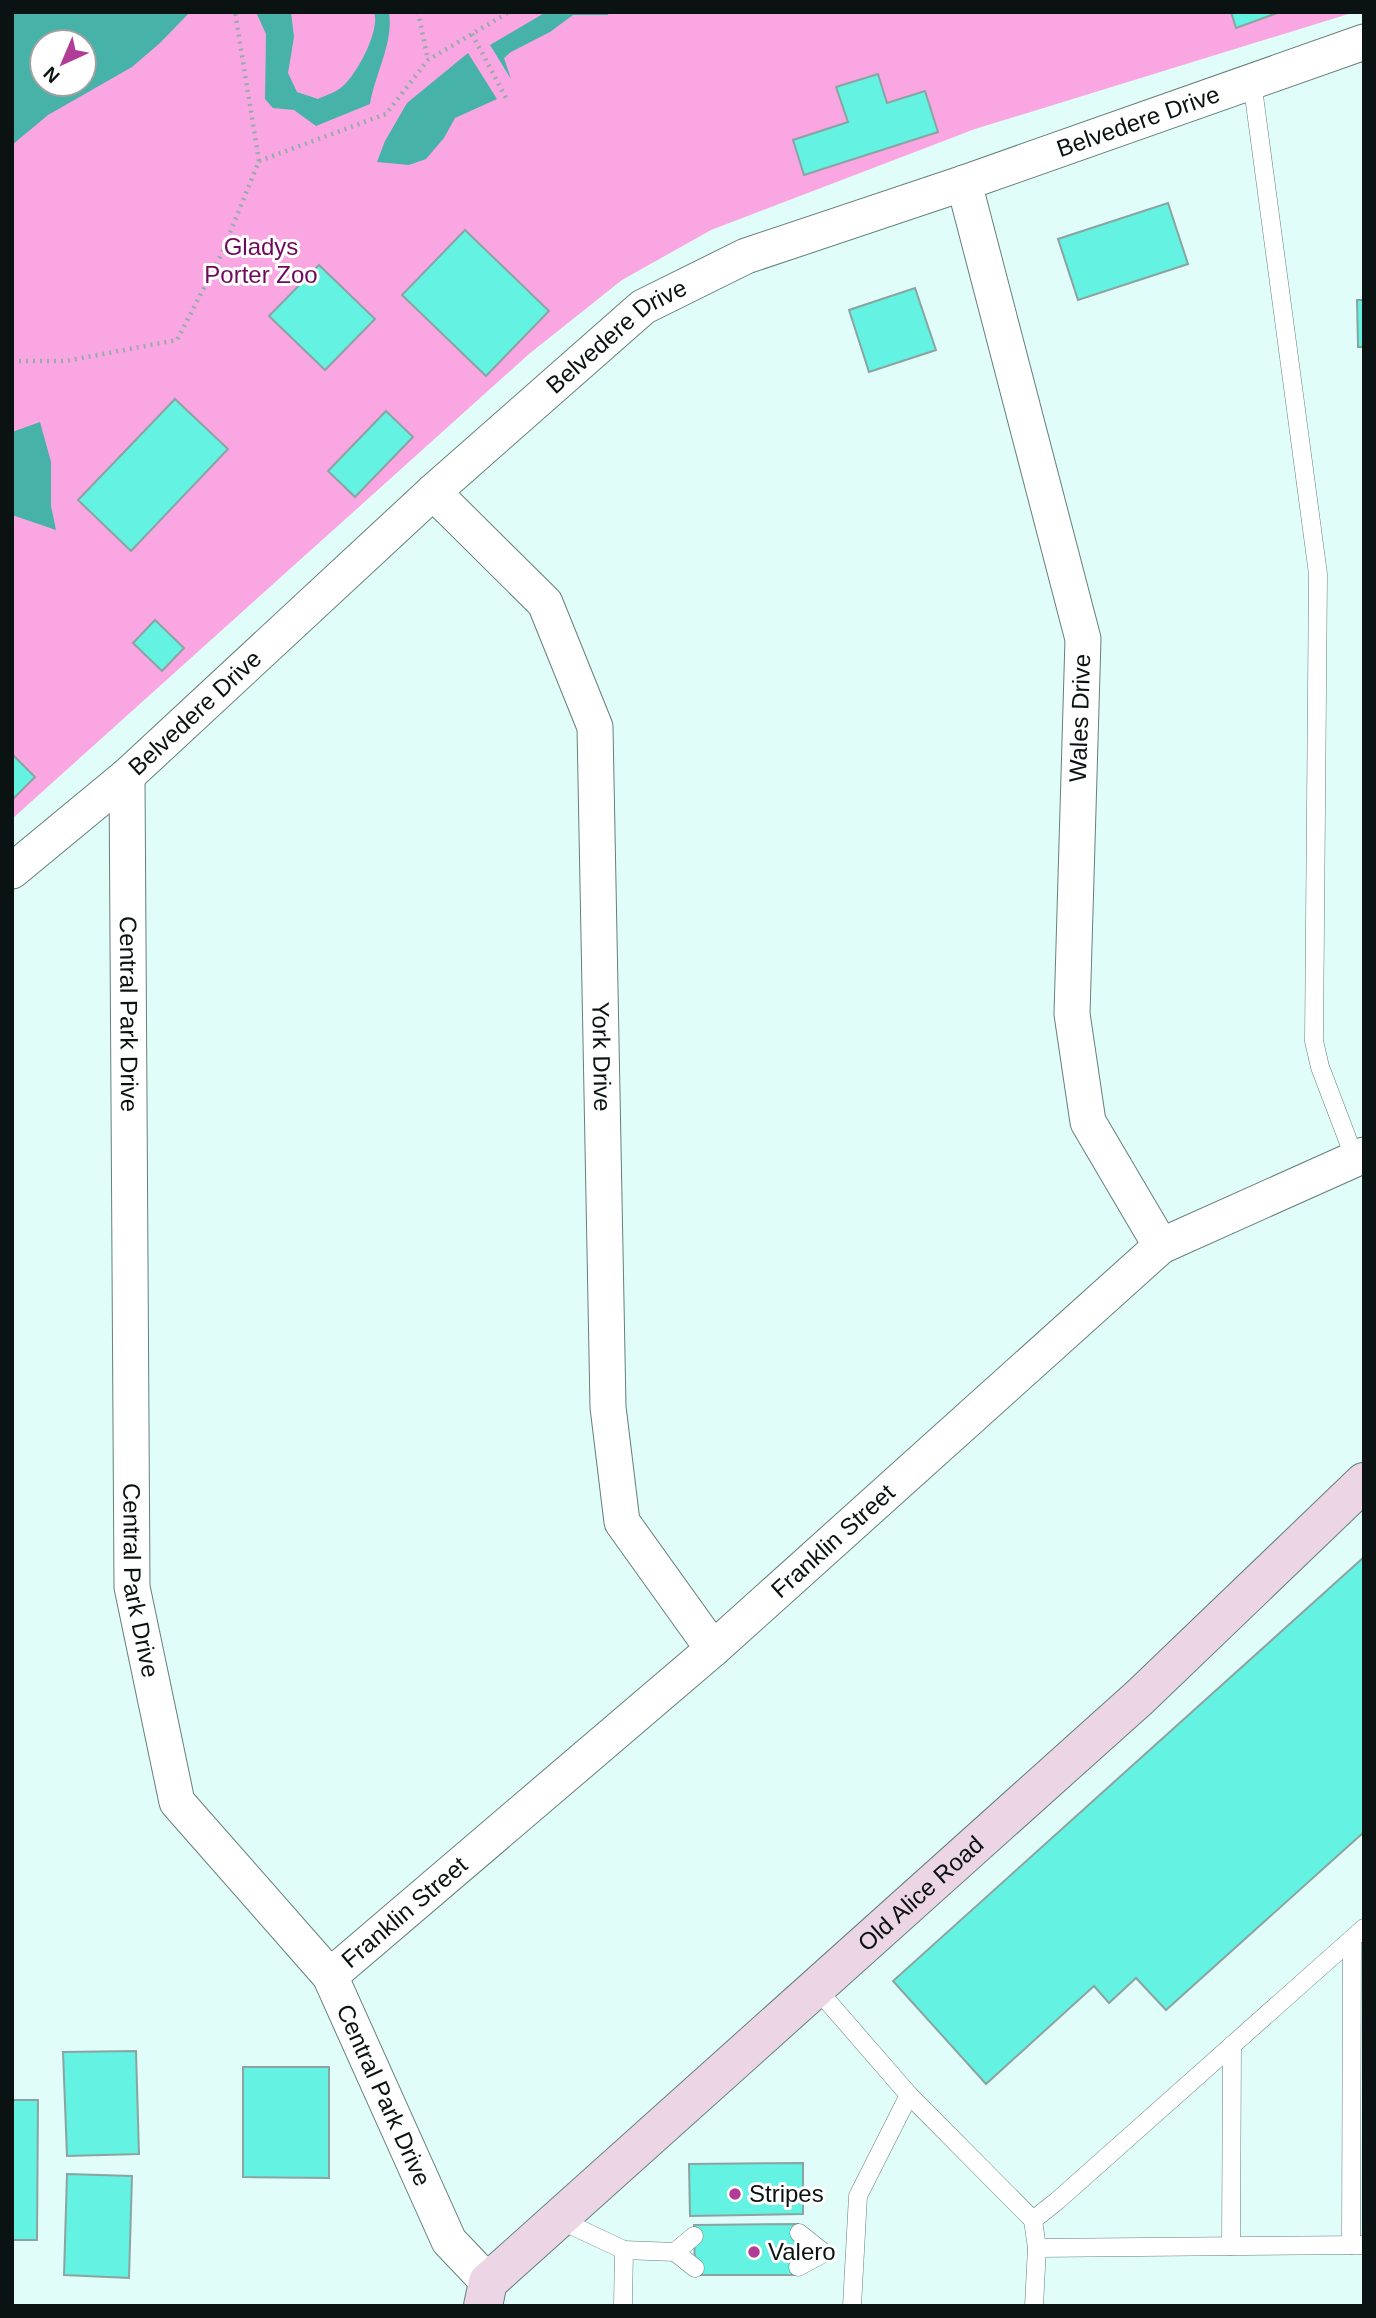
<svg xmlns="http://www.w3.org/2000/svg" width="1376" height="2318" font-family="Arial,sans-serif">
	<rect width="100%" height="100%" fill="#e1fdf9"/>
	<path fill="#faa6e2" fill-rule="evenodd" d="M12,12H1355L975,129L711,230L622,280L529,354L12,819ZM42,42H84V84H42Z"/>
	<g fill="#47b2a7" fill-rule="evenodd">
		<path d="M12,12H190L160,43L132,67L48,115L12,145ZM42,42H84V84H42Z"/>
		<path d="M256,12H291L294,37L288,73L297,92L318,99C326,95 337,92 343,86C357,74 381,29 374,12H389C394,42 375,74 370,104L316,126L294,110L273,108L265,99L266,34Z"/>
		<polygon points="546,12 609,12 608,15 573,15 550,32 511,52 504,58 511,79 490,45"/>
		<polygon points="468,53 497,99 455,118 444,138 426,159 409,165 377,162 385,141 407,103"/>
		<polygon points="40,422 51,462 51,506 56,530 12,515 12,432"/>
	</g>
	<g fill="#64f2e3" stroke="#8ba4a1" stroke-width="2">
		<polygon points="1231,12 1280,12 1236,28"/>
		<polygon points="878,74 887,103 925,91 938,132 804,175 793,140 848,122 836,87"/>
		<polygon points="1168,203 1188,264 1078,300 1058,239"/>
		<polygon points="465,230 549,311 486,376 402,295"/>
		<polygon points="319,265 375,319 325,370 269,316"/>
		<polygon points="915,288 936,350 869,372 849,310"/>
		<polygon points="1357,300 1364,300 1364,347 1358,347"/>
		<polygon points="175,399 228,449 131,551 78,500"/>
		<polygon points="386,411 413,437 355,497 328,471"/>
		<polygon points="155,620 184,648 162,671 133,643"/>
		<polygon points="12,754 35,777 12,800"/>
		<polygon points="1364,1557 1364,1832 1166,2010 1136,1978 1109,2003 1094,1986 986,2084 893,1981"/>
		<polygon points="136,2051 139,2154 67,2156 63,2052"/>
		<polygon points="243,2067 329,2067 329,2178 243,2177"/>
		<polygon points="12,2100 38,2100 37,2240 12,2240"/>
		<polygon points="803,2163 803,2214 690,2216 689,2164"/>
		<polygon points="67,2174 132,2176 129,2278 64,2275"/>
		<polygon points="798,2224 798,2275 695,2275 694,2225"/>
	</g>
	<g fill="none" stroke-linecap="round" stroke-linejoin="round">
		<g stroke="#667f7b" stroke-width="19">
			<g id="lane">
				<polyline points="1252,81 1318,574 1314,1041 1320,1067 1355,1159"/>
				<polyline points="816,1988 909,2095 1033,2220"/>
				<polyline points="558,2219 624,2250 623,2306"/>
				<polyline points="1351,2245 1352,1939"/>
				<polyline points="1231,2246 1232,2045"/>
				<polyline points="1037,2248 1364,2245"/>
				<polyline points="624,2250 675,2252 694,2236"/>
				<polyline points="675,2252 695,2268"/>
				<polyline points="798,2267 824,2253 799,2233"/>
				<polyline points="852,2306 858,2196 909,2095"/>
				<polyline points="1034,2306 1037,2248 1033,2220 1057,2201 1364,1928"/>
			</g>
		</g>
		<g stroke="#667f7b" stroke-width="37">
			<g id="street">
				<polyline points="964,183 1083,639 1072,1014 1088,1122 1161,1246"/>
				<path id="s1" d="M433,492L545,603L595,727L608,1407L622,1522L713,1649"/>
				<path id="s2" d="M127,776L132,1587L177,1802L330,1976L449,2241L488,2282"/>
				<path id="s3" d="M12,871L127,776L433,492L643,307L746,256L964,183L1364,42"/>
				<path id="s4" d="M330,1976L713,1649L1161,1246L1364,1155"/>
			</g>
		</g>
		<g stroke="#667f7b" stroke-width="40">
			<g id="secondary">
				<path id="s5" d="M483,2306L488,2282L1140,1697L1364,1482"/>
			</g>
		</g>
		<g stroke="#97aca9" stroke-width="4.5" stroke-dasharray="2 5" stroke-linecap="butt">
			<polyline points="418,12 428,60"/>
			<polyline points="472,34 506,98"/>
			<polyline points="259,161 386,114 428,60 509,12"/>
			<polyline points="12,361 66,361 177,340 221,255 259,161 235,12"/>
		</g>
		<use href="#lane" stroke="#fff" stroke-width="18"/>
		<use href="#street" stroke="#fff" stroke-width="35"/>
		<use href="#secondary" stroke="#ecd6e6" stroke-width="38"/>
	</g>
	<g fill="#b03c96" stroke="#fff" stroke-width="2.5">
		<circle cx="735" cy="2194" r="7"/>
		<circle cx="754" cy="2252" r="7"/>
	</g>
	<g text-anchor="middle" stroke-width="6" stroke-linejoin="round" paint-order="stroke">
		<g font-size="24" fill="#0a1312" stroke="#fff">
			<text dy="8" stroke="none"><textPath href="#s3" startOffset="1376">Belvedere Drive</textPath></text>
			<text dy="8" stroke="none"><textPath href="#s3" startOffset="808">Belvedere Drive</textPath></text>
			<text dy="8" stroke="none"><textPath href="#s3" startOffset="242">Belvedere Drive</textPath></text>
			<text transform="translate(1080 718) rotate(-88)" y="8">Wales Drive</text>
			<text dy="8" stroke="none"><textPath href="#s2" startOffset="238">Central Park Drive</textPath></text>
			<text dy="8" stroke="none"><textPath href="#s1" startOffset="621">York Drive</textPath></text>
			<text dy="8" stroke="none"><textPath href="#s4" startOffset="665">Franklin Street</textPath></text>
			<text dy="8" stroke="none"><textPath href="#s2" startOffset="805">Central Park Drive</textPath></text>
			<text dy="8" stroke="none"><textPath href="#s5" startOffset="606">Old Alice Road</textPath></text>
			<text dy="8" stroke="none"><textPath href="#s4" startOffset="98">Franklin Street</textPath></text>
			<text dy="8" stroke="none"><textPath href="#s2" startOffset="1393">Central Park Drive</textPath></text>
		</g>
		<g font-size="24" fill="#6e095b" stroke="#fff">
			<text x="261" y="255">Gladys<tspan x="261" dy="28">Porter Zoo</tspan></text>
		</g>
		<g font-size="24" fill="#0a1312" stroke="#fff" text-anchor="start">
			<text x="749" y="2202">Stripes</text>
			<text x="768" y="2260">Valero</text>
		</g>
	</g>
	<rect width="1376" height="2318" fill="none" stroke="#0a1312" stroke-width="28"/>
	<g transform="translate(63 63) rotate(224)"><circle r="33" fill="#ffffff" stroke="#9da1a0" stroke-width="2"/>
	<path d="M0-5L12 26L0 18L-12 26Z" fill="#b03c96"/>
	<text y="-10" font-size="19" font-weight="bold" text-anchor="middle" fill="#0a1312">N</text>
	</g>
</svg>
